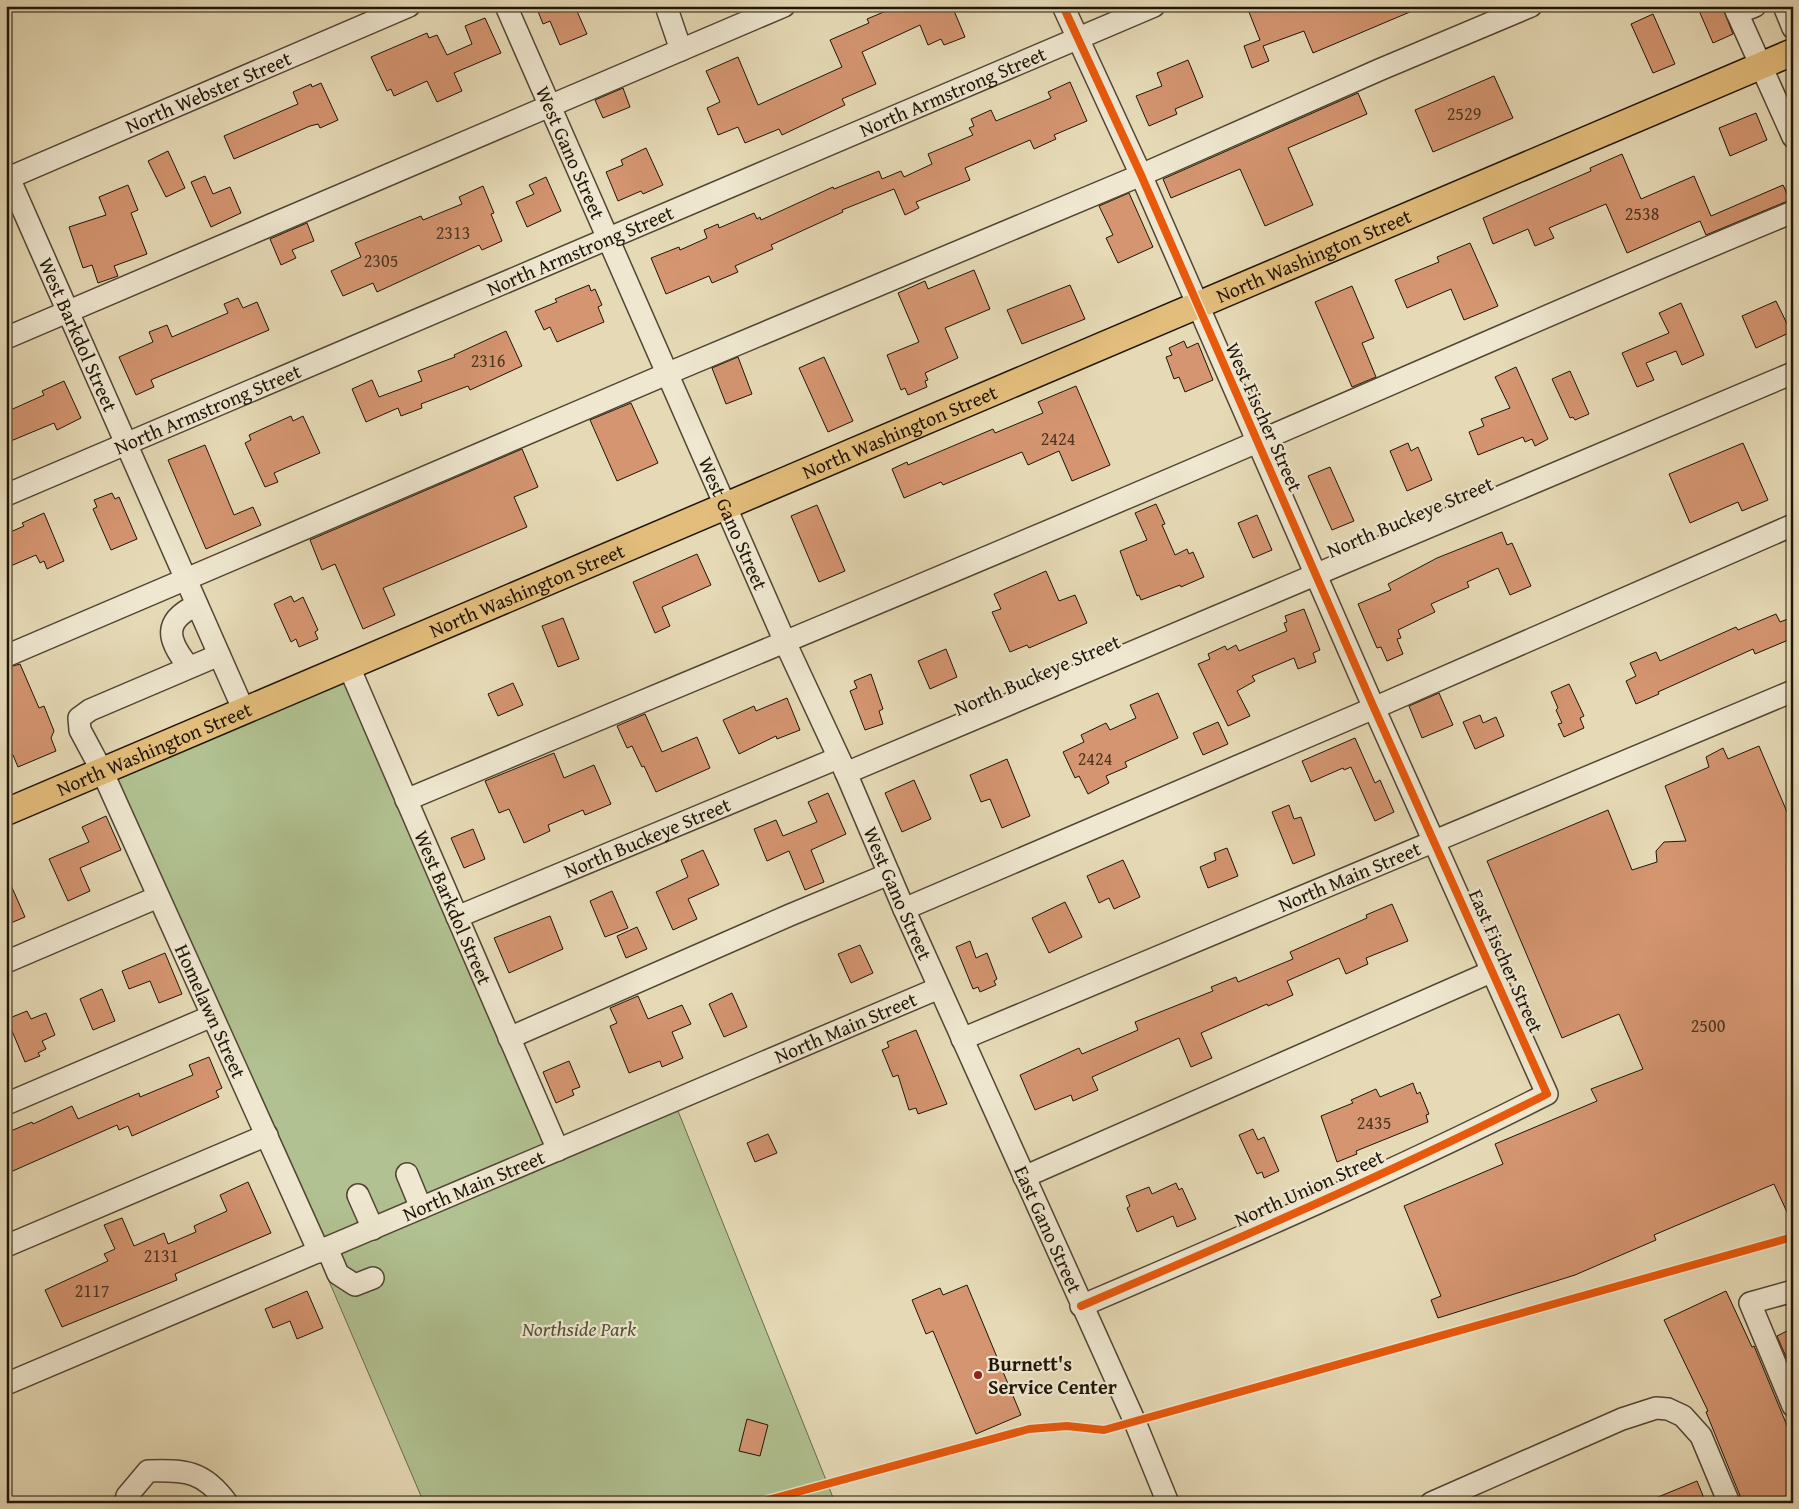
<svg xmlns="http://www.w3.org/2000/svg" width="1799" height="1509" font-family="'Gentium Book Plus',serif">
	<rect width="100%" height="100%" fill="#e6dab6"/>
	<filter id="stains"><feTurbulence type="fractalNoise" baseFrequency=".004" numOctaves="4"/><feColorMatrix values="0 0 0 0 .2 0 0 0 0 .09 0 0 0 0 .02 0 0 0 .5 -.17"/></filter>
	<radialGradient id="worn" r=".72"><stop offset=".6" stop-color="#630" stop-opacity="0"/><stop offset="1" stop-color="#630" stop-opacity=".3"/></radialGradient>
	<polygon fill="#b1c191" stroke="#686b4c" points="349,667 558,1149 674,1101 834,1500 823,1503 424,1503 317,1253 102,771"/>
	<g fill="#d49570" stroke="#1f1507">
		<polygon points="536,6 581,6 576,9 587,34 560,45 550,21 543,24"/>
		<polygon points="898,6 952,6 965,37 944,45 941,39 928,45 920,25 862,52 876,84 842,99 845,105 782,135 779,129 745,143 738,127 718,135 707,108 720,102 706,71 738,57 758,105 842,67 830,40 869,23 867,19"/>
		<polygon points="1265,6 1424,6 1313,53 1304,31 1263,46 1269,61 1252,68 1244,46 1260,40 1249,12"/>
		<polygon points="1697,6 1722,6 1733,34 1713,43"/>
		<polygon points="1653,14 1675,64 1653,73 1631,24"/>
		<polygon points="485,18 501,53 454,73 462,91 437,102 427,81 394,96 391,89 387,91 371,57 427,33 429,38 437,35 447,55 472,44 465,26"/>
		<polygon points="1188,60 1203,97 1175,109 1177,114 1149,126 1136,96 1162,86 1157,73"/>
		<polygon points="1494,76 1513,118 1433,152 1415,110"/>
		<polygon points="1070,82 1087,121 1054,135 1056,139 1034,149 1030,140 965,168 970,180 916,202 919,208 905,215 894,189 842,210 843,212 771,245 773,249 735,266 738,272 712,283 709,276 666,294 651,258 679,247 680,250 707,238 704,230 718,224 719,228 754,213 757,219 760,217 761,220 833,187 834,189 879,171 882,179 901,171 904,177 932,164 928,154 973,135 969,128 974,126 971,119 991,110 996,121 1051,98 1048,92"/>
		<polygon points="321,83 338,120 320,128 318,124 310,126 234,159 224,136 298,104 293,92 311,84 312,87"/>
		<polygon points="623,88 630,107 603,118 595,100"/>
		<polygon points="1358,93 1367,114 1288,148 1313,205 1265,226 1240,169 1171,198 1163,179"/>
		<polygon points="1756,113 1767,140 1730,156 1719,128"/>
		<polygon points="646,148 663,185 643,194 641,191 618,201 606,172 623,165 621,160"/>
		<polygon points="168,151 185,188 166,197 148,161"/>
		<polygon points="1622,154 1641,199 1694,176 1711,216 1783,185 1790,200 1706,235 1700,221 1627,253 1606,204 1549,228 1554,238 1535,246 1528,229 1493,244 1483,218 1591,171 1590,168"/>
		<polygon points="205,176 213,194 230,187 241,213 211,227 191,182"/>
		<polygon points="546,177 561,211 527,227 516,202 534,194 529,185"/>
		<polygon points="128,185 138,210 131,213 147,254 114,266 118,276 98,283 92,265 83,268 69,227 106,215 99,197"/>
		<polygon points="483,186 494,213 491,214 502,241 482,250 479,245 377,292 373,283 343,296 331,271 361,257 355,243 421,216 423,220 462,204 459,197"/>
		<polygon points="1129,193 1153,247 1118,263 1106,238 1113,235 1099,206"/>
		<polygon points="307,223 314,241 292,250 296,258 281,265 270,239"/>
		<polygon points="1470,243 1498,306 1464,320 1451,289 1407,308 1395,280 1439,262 1437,257"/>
		<polygon points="974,270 990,309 945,328 958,358 925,373 928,380 925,381 927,387 908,395 905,388 901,390 887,355 919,342 898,293 925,281 928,289"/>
		<polygon points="589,285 591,291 595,289 602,305 598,307 604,322 557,342 550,327 544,330 535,311 557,302 555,299"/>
		<polygon points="1070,285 1085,319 1022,344 1007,310"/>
		<polygon points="1352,286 1374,338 1362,343 1376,377 1352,387 1315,302"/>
		<polygon points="238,298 243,308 257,302 269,330 153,379 151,380 154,387 136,395 119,357 153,342 149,332 167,325 172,337 228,313 224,304"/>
		<polygon points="1776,301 1791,332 1756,348 1742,316"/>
		<polygon points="1681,303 1704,355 1682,365 1676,351 1646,363 1654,380 1637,387 1622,353 1669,333 1659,313"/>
		<polygon points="506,331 522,366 470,390 468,386 421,404 422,408 401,416 398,408 366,422 352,389 372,380 379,397 422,381 418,371 455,357 454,355"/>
		<polygon points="1184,341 1187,348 1198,343 1213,380 1185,392 1179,377 1174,379 1166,357 1172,355 1169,348"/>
		<polygon points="738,357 752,394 726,404 712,368"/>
		<polygon points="824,357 853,421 828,432 799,368"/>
		<polygon points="1516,367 1548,439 1535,446 1532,439 1525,442 1523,437 1478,455 1469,432 1484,426 1481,419 1510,408 1495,377"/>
		<polygon points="1570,371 1589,414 1575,420 1573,417 1570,418 1552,379"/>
		<polygon points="64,381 81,418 57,430 54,423 6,443 6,412 44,395 42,391"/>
		<polygon points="1076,386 1110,465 1072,481 1059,451 1028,465 1022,452 943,485 941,482 904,498 892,469 907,462 908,465 993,429 995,433 1043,413 1038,402"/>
		<polygon points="631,403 658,463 617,481 590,420"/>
		<polygon points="291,416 293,421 303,416 320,453 274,473 278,482 265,487 245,443 251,440 249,435"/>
		<polygon points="1408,443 1411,451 1418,447 1432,480 1407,491 1390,451"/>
		<polygon points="1743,443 1768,500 1742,511 1738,502 1690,523 1669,474"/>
		<polygon points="205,445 234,515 253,507 261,525 206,549 168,460"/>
		<polygon points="522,449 538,487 514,497 527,527 383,588 395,615 363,629 335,564 322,570 310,540"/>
		<polygon points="1330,467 1354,521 1332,530 1308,476"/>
		<polygon points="112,493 115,499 119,497 137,539 111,550 93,509 97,507 94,500"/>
		<polygon points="1156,504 1165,524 1162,525 1175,555 1187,549 1189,554 1193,552 1204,577 1181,587 1180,585 1141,600 1139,595 1137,596 1120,551 1147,540 1135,513"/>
		<polygon points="817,505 845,571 819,582 791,516"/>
		<polygon points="44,513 64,561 47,569 44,561 40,563 36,555 6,568 6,534 24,526 22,523"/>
		<polygon points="1257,515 1272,550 1253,558 1238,523"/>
		<polygon points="1502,532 1507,545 1512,543 1531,586 1510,595 1498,568 1467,582 1469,587 1431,604 1435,612 1398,630 1401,638 1397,639 1403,654 1387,661 1381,647 1377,648 1358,604 1391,590 1388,584 1437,558"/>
		<polygon points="697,554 711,585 662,607 670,626 655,633 633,582"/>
		<polygon points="1046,571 1059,601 1075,595 1087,623 1029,648 1027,645 1010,652 992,612 1001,609 994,594"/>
		<polygon points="291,596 294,602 303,597 318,630 315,632 318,639 299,647 296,639 291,642 274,604"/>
		<polygon points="1304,609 1320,650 1313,653 1316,662 1298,669 1294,658 1252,676 1255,681 1237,691 1250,716 1228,726 1198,664 1210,659 1208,654 1225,646 1227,650 1236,645 1239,651 1287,631 1284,623 1287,622 1285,616"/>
		<polygon points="1776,614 1780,622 1793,617 1793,638 1755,654 1753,649 1658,692 1659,694 1636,704 1626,681 1636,676 1630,663 1656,652 1660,661 1736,627 1738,630"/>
		<polygon points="563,618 579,659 558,667 542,626"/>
		<polygon points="946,649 957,677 930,689 918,661"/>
		<polygon points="20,664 39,708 44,706 54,731 51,738 56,751 18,767 13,755 6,752 6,668"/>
		<polygon points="871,674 883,709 879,711 883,724 865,730 850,691 857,688 854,681"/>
		<polygon points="513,683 523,705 498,716 488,694"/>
		<polygon points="1569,684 1584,716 1580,718 1584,728 1564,737 1558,724 1562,723 1556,710 1558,708 1551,692"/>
		<polygon points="1158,693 1178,738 1125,762 1127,767 1106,776 1109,783 1088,794 1079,776 1075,778 1063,752 1084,742 1081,735 1106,723 1110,730 1136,718 1130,705"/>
		<polygon points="1439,693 1453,725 1422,738 1409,706"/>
		<polygon points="787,698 800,730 777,739 776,736 739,754 723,720 754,706 756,711"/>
		<polygon points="645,714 662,752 697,737 710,768 656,792 644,766 642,767 632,746 627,748 617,726"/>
		<polygon points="1480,715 1483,723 1496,717 1504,736 1475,749 1463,722"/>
		<polygon points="1218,722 1228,744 1203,755 1193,733"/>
		<polygon points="1355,738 1375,783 1380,780 1394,812 1375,821 1351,767 1344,770 1343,768 1311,782 1302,761"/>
		<polygon points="1759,746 1793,826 1793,1225 1774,1184 1654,1235 1656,1240 1575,1275 1438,1318 1431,1300 1441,1296 1404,1206 1503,1164 1495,1144 1597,1101 1591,1089 1643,1069 1619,1014 1562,1038 1487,861 1608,810 1632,870 1657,862 1656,851 1664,842 1686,841 1665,786 1709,767 1706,757 1723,748 1728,759"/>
		<polygon points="554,753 564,778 594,765 611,804 585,815 583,810 548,825 550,831 524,843 509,809 499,813 485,781"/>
		<polygon points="1007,759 1030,816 1002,828 990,799 981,802 970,775"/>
		<polygon points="914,780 931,819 902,832 885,793"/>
		<polygon points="828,793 846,834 811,850 824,882 805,890 789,851 767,861 754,829 776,820 783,836 817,822 808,802"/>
		<polygon points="1289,805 1294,819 1301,817 1315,855 1293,864 1272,812"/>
		<polygon points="106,816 121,850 80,868 90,891 68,901 49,859 89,842 82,827"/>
		<polygon points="473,829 485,859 464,868 451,838"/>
		<polygon points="1227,848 1238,876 1208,888 1200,867 1216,860 1214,853"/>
		<polygon points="703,850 719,885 688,899 697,919 673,930 656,892 688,877 681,860"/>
		<polygon points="1123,860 1140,897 1114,909 1109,898 1099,903 1087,876"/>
		<polygon points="6,874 25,917 6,925"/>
		<polygon points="612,891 628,928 605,937 590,901"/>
		<polygon points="1065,902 1082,937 1049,953 1032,918"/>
		<polygon points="1392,904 1408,941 1366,958 1368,964 1346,974 1339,958 1287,981 1293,995 1268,1006 1267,1004 1201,1033 1212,1058 1191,1067 1179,1038 1092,1077 1098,1090 1073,1101 1071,1095 1035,1110 1020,1075 1079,1048 1082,1054 1138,1030 1135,1022 1213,991 1211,987 1236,977 1238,982 1293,959 1290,952 1367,918 1366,915"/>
		<polygon points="550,916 563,949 509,973 494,938"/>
		<polygon points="637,927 647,949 626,958 617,936"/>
		<polygon points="970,941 976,958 987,953 997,979 994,981 996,985 980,992 978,987 973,989 956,947"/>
		<polygon points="860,945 873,973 851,983 838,954"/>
		<polygon points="165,953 182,994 159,1003 150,981 129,989 122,971"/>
		<polygon points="102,989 115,1021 93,1030 80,999"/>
		<polygon points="732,993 747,1027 724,1037 709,1004"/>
		<polygon points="638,996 648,1019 682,1005 691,1024 672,1032 683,1058 662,1067 660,1061 629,1073 610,1026 617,1023 610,1008"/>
		<polygon points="27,1011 31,1019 46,1013 55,1035 42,1041 46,1049 38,1053 40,1056 25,1062 7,1019"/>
		<polygon points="916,1030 947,1104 918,1114 916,1108 909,1110 898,1075 893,1077 882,1050 889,1047 887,1042"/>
		<polygon points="209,1057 222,1088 216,1091 219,1097 132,1136 128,1126 119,1130 117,1125 6,1174 6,1133 32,1122 33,1124 72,1106 78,1119 139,1093 140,1097 193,1075 189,1065"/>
		<polygon points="569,1061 580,1087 572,1090 574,1095 556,1103 543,1072"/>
		<polygon points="1413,1083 1417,1094 1420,1092 1429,1114 1426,1115 1428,1122 1356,1151 1357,1154 1337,1162 1321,1116 1353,1103 1351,1100 1376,1089 1380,1097"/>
		<polygon points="1253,1129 1258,1140 1264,1137 1279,1171 1264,1178 1262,1172 1257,1174 1239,1135"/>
		<polygon points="768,1134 777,1153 755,1162 747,1143"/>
		<polygon points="248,1182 271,1233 175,1274 177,1280 62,1327 45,1290 108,1261 104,1254 115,1249 104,1225 122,1218 134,1246 164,1233 168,1244 196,1232 194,1226 227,1211 220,1195"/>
		<polygon points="1176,1183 1179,1190 1182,1188 1196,1219 1177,1227 1173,1216 1137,1232 1127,1208 1130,1206 1126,1196 1149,1187 1152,1194"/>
		<polygon points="967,1285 1021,1415 976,1434 933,1331 926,1334 912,1300 940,1288 943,1295"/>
		<polygon points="307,1291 323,1328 297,1339 290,1321 273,1328 265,1309"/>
		<polygon points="1726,1291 1752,1347 1754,1346 1793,1440 1793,1503 1743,1503 1706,1412 1708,1411 1664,1320"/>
		<polygon points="1793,1328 1793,1373 1777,1336"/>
		<polygon points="747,1419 768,1425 760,1456 739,1451"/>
		<polygon points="1697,1481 1706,1503 1646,1503 1646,1502"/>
	</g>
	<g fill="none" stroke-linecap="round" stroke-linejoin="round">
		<g stroke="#514633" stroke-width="24">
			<g id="minor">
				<path id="s1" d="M506,6L785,642L846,773L904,909L1135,1422L1168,1503"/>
				<polyline points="666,6 681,50"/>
				<path d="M1063,6L1141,175L1374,708L1547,1094C1395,1171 1238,1239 1081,1306"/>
				<polyline points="1734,6 1793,137"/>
				<polyline points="1784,6 1793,28"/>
				<polyline points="1737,13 1755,6"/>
				<path id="s2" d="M9,178L244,711"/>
				<path id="s3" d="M6,179L409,6"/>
				<polyline points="6,338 784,6"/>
				<path id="s4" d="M6,495L1154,6"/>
				<path id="s5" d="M219,655L90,710L79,718L80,730L102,771L319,1252"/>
				<polyline points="6,656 683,367 1141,175 1379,70 1531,6"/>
				<path d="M189,667C167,640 162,621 197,605"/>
				<path id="s6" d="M349,667L558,1150"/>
				<polyline points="846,773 1793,373"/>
				<path d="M406,800C690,681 975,564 1257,442C1436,365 1613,286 1793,212"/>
				<polyline points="904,909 1374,708 1793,525"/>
				<path id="s7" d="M457,917L838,758"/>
				<polyline points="6,962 158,897"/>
				<polyline points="509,1038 790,915 889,874"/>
				<path id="s8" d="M962,1039L1793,691"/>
				<polyline points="6,1104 212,1016"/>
				<polyline points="407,1174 421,1208"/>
				<polyline points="1024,1177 1493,971"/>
				<polyline points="358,1195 373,1229"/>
				<polyline points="6,1246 267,1135"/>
				<polyline points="327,1248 338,1274 355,1285 373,1278"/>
				<polyline points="1793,1291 1750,1303 1793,1406"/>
				<path id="s9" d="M6,1384L939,988"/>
				<path d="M125,1503L127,1496L148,1471C186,1470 204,1471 227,1503"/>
				<polyline points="1431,1503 1622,1419 1656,1408 1668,1409 1683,1416 1701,1436 1729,1503"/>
			</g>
		</g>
		<g stroke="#1f1507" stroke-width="29">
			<g id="major">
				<path id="s10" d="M6,812L1793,52"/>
			</g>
		</g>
		<use href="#minor" stroke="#efe7d0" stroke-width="21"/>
		<use href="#major" stroke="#e3bd7b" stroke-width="26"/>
		<g stroke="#efe7d0" stroke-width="11">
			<g id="cycleway">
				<path d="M1063,6L1141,175L1374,708L1547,1094C1395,1171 1238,1239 1081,1306"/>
				<polyline points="757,1503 1029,1429 1067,1426 1104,1430 1793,1237"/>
			</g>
		</g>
		<use href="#cycleway" stroke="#e8590c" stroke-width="8"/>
	</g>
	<circle fill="#8f2418" stroke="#efe7d0" stroke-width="2" cx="978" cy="1375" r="5"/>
	<g text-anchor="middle" stroke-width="4.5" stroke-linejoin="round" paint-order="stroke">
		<g font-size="18" fill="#4c3521">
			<text x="1464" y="120">2529</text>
			<text x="1642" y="220">2538</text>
			<text x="453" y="239">2313</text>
			<text x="381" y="267">2305</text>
			<text x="488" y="367">2316</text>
			<text x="1058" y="445">2424</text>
			<text x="1095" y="765">2424</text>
			<text x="1708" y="1032">2500</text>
			<text x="1374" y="1129">2435</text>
			<text x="161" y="1262">2131</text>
			<text x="92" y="1297">2117</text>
		</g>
		<g font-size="20" fill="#1f1507" stroke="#efe7d0">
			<text dy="7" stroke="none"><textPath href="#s4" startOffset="1029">North Armstrong Street</textPath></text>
			<text dy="7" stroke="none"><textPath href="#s3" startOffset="220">North Webster Street</textPath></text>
			<text dy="7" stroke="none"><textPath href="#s1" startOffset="160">West Gano Street</textPath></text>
			<text dy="7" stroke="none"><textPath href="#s4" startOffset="624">North Armstrong Street</textPath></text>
			<text dy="7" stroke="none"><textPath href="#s10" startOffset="1421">North Washington Street</textPath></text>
			<text dy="7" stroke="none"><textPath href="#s2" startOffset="171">West Barkdol Street</textPath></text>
			<text dy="7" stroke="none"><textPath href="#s4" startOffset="219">North Armstrong Street</textPath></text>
			<text transform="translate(1264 417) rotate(66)" y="7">West Fischer Street</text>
			<text dy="7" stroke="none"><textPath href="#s10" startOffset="971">North Washington Street</textPath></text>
			<text transform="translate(1410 517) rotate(-23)" y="7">North Buckeye Street</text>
			<text dy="7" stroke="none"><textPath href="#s1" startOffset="565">West Gano Street</textPath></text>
			<text dy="7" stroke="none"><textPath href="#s10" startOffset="566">North Washington Street</textPath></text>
			<text transform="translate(1037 675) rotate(-23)" y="7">North Buckeye Street</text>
			<text dy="7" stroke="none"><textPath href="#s10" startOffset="161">North Washington Street</textPath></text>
			<text dy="7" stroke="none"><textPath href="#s7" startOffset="206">North Buckeye Street</textPath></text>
			<text dy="7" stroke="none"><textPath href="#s8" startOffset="420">North Main Street</textPath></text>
			<text dy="7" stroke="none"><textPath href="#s1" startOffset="970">West Gano Street</textPath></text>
			<text dy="7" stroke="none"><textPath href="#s6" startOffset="262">West Barkdol Street</textPath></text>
			<text transform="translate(1506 961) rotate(66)" y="7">East Fischer Street</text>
			<text dy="7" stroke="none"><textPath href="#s5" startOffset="476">Homelawn Street</textPath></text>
			<text dy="7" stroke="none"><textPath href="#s9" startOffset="912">North Main Street</textPath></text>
			<text dy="7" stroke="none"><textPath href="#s9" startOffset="508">North Main Street</textPath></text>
			<text transform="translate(1309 1188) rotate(-24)" y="7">North Union Street</text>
			<text dy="7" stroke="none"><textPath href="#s1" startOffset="1338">East Gano Street</textPath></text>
		</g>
		<g font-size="20" font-style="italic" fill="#525137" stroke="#efe7d0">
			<text x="579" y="1336">Northside Park</text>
		</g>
		<g font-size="20" font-weight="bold" fill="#1f1507" stroke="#efe7d0" text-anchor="start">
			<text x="988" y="1371">Burnett's<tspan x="988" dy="23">Service Center</tspan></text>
		</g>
	</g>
	<rect width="1799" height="1509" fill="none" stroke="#e6dab6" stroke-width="25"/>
	<rect x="8" y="8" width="1784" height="1494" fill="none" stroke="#1f1507" stroke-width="2.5"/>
	<rect x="12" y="12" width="1774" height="1484" fill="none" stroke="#1f1507"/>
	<rect width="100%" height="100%" filter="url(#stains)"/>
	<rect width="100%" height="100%" fill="url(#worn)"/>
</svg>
